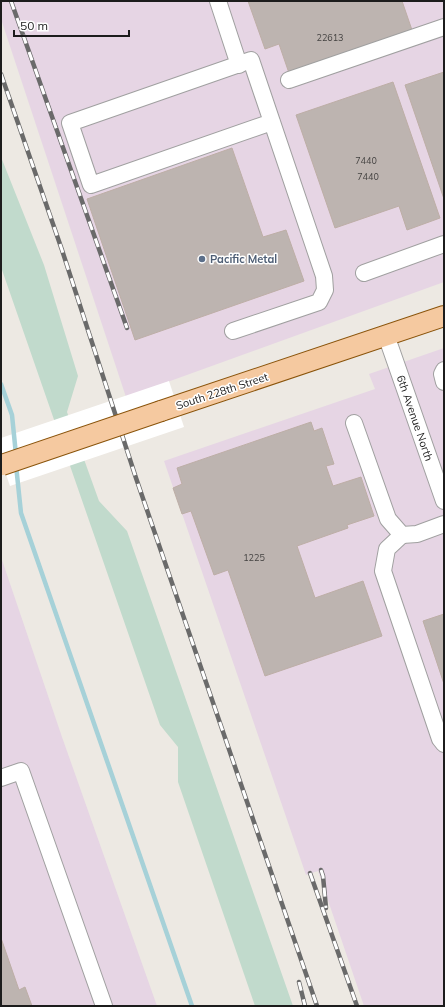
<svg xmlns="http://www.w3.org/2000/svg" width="445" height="1007" font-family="Mulish,sans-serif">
	<rect width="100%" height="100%" fill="#ede9e3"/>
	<g fill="#e6d5e4">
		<polygon points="1,1 444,1 444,282 126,397 1,19"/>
		<polygon points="444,348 444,1006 364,1006 318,871 306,875 164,461 375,389 369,374"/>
		<polygon points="1,557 62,737 157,1006 1,1006"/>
	</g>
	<polygon fill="#c1dacc" points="1,157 44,265 78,376 67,412 99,501 127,531 293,1006 255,1006 178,782 178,747 160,725 1,267"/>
	<polygon fill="#fff" points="169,381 184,427 10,486 1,460 1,438"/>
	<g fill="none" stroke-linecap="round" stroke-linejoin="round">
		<g stroke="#a6d1d8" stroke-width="4.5">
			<polyline points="1,384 12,415 16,455"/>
			<polyline points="16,465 21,513 192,1006"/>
		</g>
	</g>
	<g fill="#bdb4b0" stroke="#bdaea6">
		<polygon points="248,1 402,1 413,33 290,76 279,44 265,49"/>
		<polygon points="444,72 444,199 405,85"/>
		<polygon points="393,82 440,218 407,230 399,206 335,228 296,115"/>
		<polygon points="232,148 263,237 286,230 304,281 135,340 87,199"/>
		<polygon points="311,422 314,431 322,428 334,464 326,466 333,486 361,477 374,516 347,525 348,528 297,546 315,598 363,581 382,636 265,676 228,570 214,575 191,511 182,514 173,488 182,484 177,468"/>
		<polygon points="444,614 444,684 423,621"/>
		<polygon points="1,938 19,990 25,987 32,1006 1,1006"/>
	</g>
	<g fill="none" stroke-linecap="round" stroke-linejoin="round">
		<g stroke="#a0a0a0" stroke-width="18">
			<g id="minor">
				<polyline points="218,1 239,65"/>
				<polyline points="289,80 444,27"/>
				<polyline points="364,273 444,244"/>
				<polyline points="233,331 319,302 325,290 324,276 251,60 70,123 91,185 272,122"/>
				<polyline points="386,335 444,501"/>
				<polyline points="444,370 442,374 444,382"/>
				<polyline points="354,423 388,519 402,535 417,534 444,524"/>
				<polyline points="402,535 387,549 383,571 440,739 444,744"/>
				<polyline points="1,778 21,771 104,1006"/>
			</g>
		</g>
		<g stroke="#8a540b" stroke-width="22">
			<polyline id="major" points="161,411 444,316"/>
		</g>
		<use href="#minor" stroke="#fff" stroke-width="16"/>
		<use href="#major" stroke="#f5c9a0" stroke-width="20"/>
		<g stroke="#6a6a6a" stroke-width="4.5">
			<g id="rail">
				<polyline points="11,1 127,328"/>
				<polyline points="1,74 62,250 136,478 317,1006"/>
				<polyline points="321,870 323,876 326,908"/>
				<polyline points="310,873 357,1006"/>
				<polyline points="299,982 305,1006"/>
			</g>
		</g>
		<use href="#rail" stroke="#fff" stroke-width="3" stroke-dasharray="9" stroke-linecap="butt"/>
		<g stroke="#8a540b" stroke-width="22" stroke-linecap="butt">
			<polyline id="major-bridge" points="2,465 161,411"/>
		</g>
		<use href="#major-bridge" stroke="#f5c9a0" stroke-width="20"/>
	</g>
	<circle fill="#5c6f8a" stroke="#fff" stroke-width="1.5" cx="202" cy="259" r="4"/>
	<g text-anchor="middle" stroke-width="3" stroke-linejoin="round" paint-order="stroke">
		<g font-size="9" fill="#444241">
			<text x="330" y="41">22613</text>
			<text x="366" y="164">7440</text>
			<text x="368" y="180">7440</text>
			<text x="254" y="561">1225</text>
		</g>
		<g font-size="11" font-weight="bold" fill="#4e5e75" stroke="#fff" text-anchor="start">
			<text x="210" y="263">Pacific Metal</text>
		</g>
		<g font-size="11" fill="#1c1c1c" stroke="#fff">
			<text transform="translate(222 391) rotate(-18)" y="4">South 228th Street</text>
			<text transform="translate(415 418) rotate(71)" y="4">6th Avenue North</text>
		</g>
	</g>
	<rect width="445" height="1007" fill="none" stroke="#1c1c1c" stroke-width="4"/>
	<path d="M14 30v6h115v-6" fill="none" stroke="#1c1c1c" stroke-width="2"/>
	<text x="20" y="30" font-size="12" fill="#1c1c1c" stroke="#ffffff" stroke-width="3" paint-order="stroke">50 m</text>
</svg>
